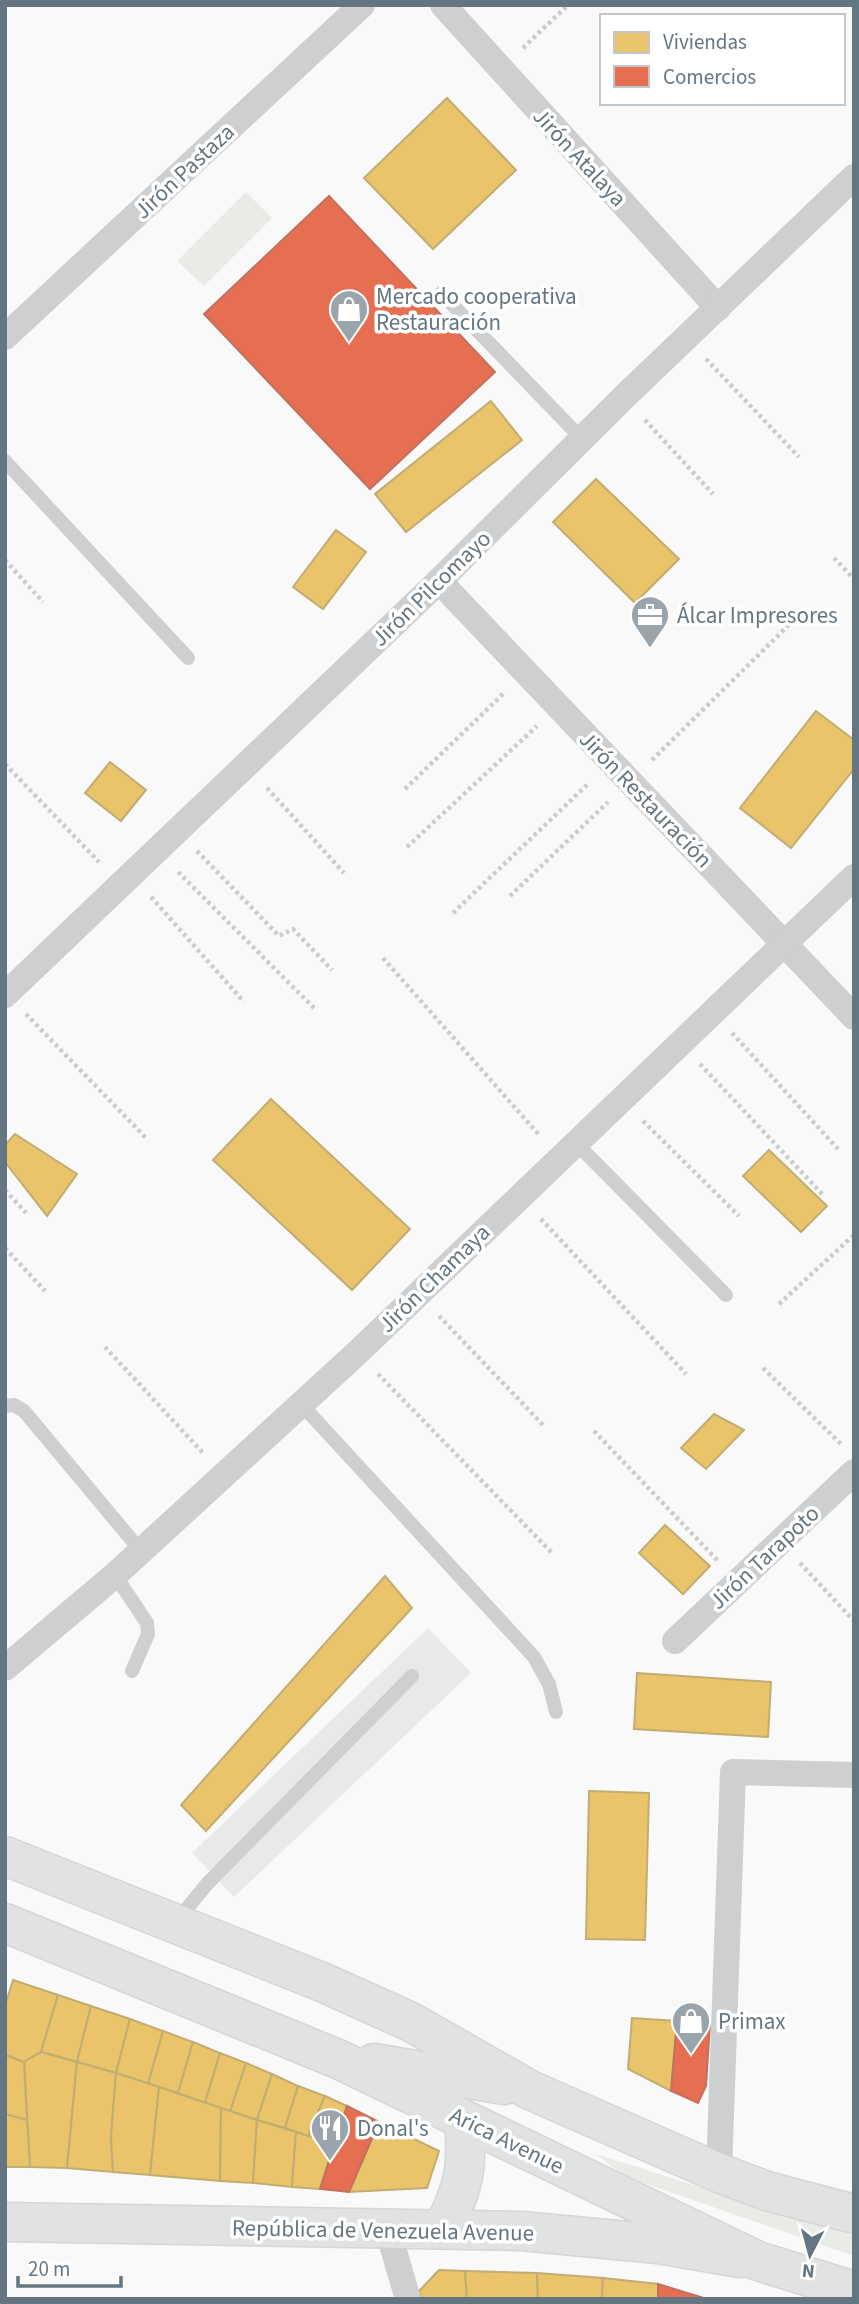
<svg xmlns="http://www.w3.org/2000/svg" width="859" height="2304" font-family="'Source Sans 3',sans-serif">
	<rect width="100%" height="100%" fill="#f9f9f9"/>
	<polygon fill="#e8e9e9" points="428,1628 471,1673 234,1897 192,1853"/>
	<g fill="#e8ebe6">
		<polygon points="246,192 272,218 204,286 177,261"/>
		<polygon points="596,2154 854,2236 854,2256 624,2176"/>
	</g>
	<g fill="#e9c46a" stroke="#c1ad72" stroke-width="2">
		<polygon points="447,98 516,170 433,249 364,178"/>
		<polygon points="491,401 522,440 406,532 375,494"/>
		<polygon points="596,479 679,559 635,603 553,522"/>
		<polygon points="336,530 366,552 323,609 293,587"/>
		<polygon points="816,711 854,740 854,769 791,848 740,808"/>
		<polygon points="110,762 146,790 121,821 85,793"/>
		<polygon points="271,1099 410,1229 352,1290 213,1160"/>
		<polygon points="15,1134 77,1174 47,1216 5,1162 5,1145"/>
		<polygon points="769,1150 827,1206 801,1232 743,1176"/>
		<polygon points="714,1414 744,1430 706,1469 681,1448"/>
		<polygon points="665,1525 710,1566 683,1594 639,1553"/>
		<polygon points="385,1576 412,1608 206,1831 181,1805"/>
		<polygon points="637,1673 771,1682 768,1737 634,1729"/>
		<polygon points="589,1791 649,1793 645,1940 586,1939"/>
		<polygon points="13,1980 58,1995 41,2052 24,2062 5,2055 5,2006"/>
		<polygon points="58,1995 91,2006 77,2062 41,2052"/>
		<polygon points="91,2006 130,2019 116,2073 77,2062"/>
		<polygon points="632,2018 677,2021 671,2091 628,2069"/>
		<polygon points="130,2019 163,2031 148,2084 116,2073"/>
		<polygon points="163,2031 193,2042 178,2093 148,2084"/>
		<polygon points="193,2042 220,2053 205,2103 178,2093"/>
		<polygon points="41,2052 77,2062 67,2168 30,2167 24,2062"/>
		<polygon points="220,2053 246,2063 230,2112 205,2103"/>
		<polygon points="5,2055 24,2062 27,2120 5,2114"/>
		<polygon points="77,2062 116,2073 111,2137 113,2172 67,2168"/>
		<polygon points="246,2063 272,2074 257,2120 230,2112"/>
		<polygon points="116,2073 159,2087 150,2175 113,2172 111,2137"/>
		<polygon points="272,2074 298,2086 285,2128 257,2120"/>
		<polygon points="298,2086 325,2096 308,2136 285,2128"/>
		<polygon points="159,2087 221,2108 220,2181 150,2175"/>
		<polygon points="325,2096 347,2106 334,2144 308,2136"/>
		<polygon points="221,2108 257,2120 253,2183 220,2181"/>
		<polygon points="5,2114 27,2120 30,2167 5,2167"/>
		<polygon points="257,2120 296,2132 292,2187 253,2183"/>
		<polygon points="379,2122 439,2151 427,2188 349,2192"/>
		<polygon points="296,2132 334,2144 320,2189 292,2187"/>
		<polygon points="439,2270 465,2271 467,2299 421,2299 419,2291"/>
		<polygon points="465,2271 537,2273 538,2299 467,2299"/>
		<polygon points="537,2273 603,2278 602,2299 538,2299"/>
		<polygon points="603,2278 658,2284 658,2299 602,2299"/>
	</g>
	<g fill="#e76f51" stroke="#c07160" stroke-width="2">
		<polygon points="329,196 495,372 370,489 204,314"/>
		<polygon points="677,2021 710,2024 706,2086 698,2103 671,2091"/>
		<polygon points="347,2106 379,2122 349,2192 320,2189"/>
		<polygon points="658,2284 707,2299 658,2299"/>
	</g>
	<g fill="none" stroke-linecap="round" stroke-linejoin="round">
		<g stroke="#d5d6d7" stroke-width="41">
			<polyline id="secondary" points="5,2222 522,2231 658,2244 740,2258"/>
		</g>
		<g stroke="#d5d6d7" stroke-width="41">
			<g id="primary">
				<polyline points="5,1856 322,1982 411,2022 530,2090 719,2173 767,2191 854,2214"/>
				<polyline points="5,1923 338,2059 758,2261 854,2291"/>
				<polyline points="374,2063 504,2085"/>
				<path d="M443,2229C464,2187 468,2168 464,2120"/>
			</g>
		</g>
		<g stroke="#cbcccd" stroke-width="4.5" stroke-dasharray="3.5 3.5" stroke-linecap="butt">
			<polyline points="523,48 568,5"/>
			<polyline points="706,359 799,457"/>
			<polyline points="645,420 713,494"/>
			<polyline points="834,558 854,579"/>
			<polyline points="5,560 43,602"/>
			<polyline points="652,760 804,610"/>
			<polyline points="5,764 99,862"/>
			<polyline points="267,788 344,873"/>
			<polyline points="405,789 505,692"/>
			<polyline points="407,847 537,726"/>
			<polyline points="197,851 279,936 293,929 332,970"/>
			<polyline points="178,872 316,1010"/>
			<polyline points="510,896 608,802"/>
			<polyline points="151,897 244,1002"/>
			<polyline points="453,913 589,783"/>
			<polyline points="383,958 540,1136"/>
			<polyline points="26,1014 147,1139"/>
			<polyline points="732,1033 838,1149"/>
			<polyline points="700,1064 824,1196"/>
			<polyline points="643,1121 739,1216"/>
			<polyline points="5,1190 26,1213"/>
			<polyline points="541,1219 686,1374"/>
			<polyline points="5,1248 45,1291"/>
			<polyline points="779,1304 854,1235"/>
			<polyline points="439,1316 545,1427"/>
			<polyline points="105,1347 204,1454"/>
			<polyline points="763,1368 843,1446"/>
			<polyline points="378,1374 553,1554"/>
			<polyline points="594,1431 718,1561"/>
			<polyline points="800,1563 854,1621"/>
		</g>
		<g stroke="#cecfd0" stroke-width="14">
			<polyline points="441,293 582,439"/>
			<polyline points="5,461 188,658"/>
			<polyline points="575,1142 726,1295"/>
			<polyline points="301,1404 534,1657 549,1684 556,1712"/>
			<polyline points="5,1406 14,1405 24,1411 141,1551"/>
			<polyline points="115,1575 147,1623 148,1634 132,1671"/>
			<polyline points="175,1923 207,1884 412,1676"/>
		</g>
		<g stroke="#cecfd0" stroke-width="26">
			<polyline points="443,5 718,308"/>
			<polyline points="5,337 362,5"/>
			<polyline points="439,581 854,1017"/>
			<polyline points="5,995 439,581 624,397 854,177"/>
			<polyline points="675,1641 854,1472"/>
			<polyline points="5,1668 115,1575 357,1353 854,877"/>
			<polyline points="719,2173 733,1772 854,1775"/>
			<polyline points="388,2231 408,2299"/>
		</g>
		<use href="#secondary" stroke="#e1e2e2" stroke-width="38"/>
		<use href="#primary" stroke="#e1e2e2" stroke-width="38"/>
	</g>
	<defs>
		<g id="shop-pin" transform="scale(2.0125)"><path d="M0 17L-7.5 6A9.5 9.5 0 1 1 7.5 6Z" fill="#99a4ac" stroke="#fff"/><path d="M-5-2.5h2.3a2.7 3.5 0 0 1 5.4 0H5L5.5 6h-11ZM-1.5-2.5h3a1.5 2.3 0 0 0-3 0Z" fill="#fff"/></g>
		<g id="office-pin" transform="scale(2.0125)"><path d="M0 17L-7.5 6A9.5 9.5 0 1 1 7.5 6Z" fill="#99a4ac" stroke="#fff"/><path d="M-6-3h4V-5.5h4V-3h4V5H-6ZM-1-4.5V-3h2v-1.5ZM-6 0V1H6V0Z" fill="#fff"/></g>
		<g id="restaurant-pin" transform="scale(2.0125)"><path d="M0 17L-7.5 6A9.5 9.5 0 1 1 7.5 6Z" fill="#99a4ac" stroke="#fff"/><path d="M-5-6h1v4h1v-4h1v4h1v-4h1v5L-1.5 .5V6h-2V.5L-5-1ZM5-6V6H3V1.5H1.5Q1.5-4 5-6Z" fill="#fff"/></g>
	</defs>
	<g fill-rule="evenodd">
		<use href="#shop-pin" x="349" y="309"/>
		<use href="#office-pin" x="650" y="615"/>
		<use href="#shop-pin" x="691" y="2021"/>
		<use href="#restaurant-pin" x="330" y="2128"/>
	</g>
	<g text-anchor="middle" stroke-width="7" stroke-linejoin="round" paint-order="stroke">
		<g font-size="23" fill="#657683" stroke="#fff">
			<text transform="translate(580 157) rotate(47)" y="8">Jirón Atalaya</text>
			<text transform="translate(184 171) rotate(-43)" y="8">Jirón Pastaza</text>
			<text transform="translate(431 588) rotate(-44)" y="8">Jirón Pilcomayo</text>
			<text transform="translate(646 799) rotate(46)" y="8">Jirón Restauración</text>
			<text transform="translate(434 1278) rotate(-44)" y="8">Jirón Chamaya</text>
			<text transform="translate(764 1557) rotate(-43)" y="8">Jirón Tarapoto</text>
			<text transform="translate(507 2140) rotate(26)" y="8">Arica Avenue</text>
			<text transform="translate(383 2230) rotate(1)" y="8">República de Venezuela Avenue</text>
		</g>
		<g font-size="23" fill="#657683" stroke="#fff" text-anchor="start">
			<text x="376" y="304">Mercado cooperativa<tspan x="376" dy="26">Restauración</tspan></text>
			<text x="677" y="623">Álcar Impresores</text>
			<text x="718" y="2029">Primax</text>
			<text x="357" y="2136">Donal's</text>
		</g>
	</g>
	<rect width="859" height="2304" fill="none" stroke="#657683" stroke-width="14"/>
	<rect x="600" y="14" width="245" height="91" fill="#ffffff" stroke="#c1c8cd" stroke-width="2"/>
	<rect x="614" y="32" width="35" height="21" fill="#e9c46a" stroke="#c1c8cd" stroke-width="2"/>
	<text x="663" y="49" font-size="21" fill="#657683">Viviendas</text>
	<rect x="614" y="66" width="35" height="21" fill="#e76f51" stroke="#c1c8cd" stroke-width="2"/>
	<text x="663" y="84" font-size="21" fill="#657683">Comercios</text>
	<g transform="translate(810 2255) rotate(186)" stroke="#ffffff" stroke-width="5" paint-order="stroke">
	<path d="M0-5L12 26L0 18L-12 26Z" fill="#657683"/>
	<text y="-10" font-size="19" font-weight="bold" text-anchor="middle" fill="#657683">N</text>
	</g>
	<path d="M18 2276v10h103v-10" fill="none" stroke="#657683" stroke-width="3.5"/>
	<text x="28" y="2276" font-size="21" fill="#657683" stroke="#ffffff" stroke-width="5" paint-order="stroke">20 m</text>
</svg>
